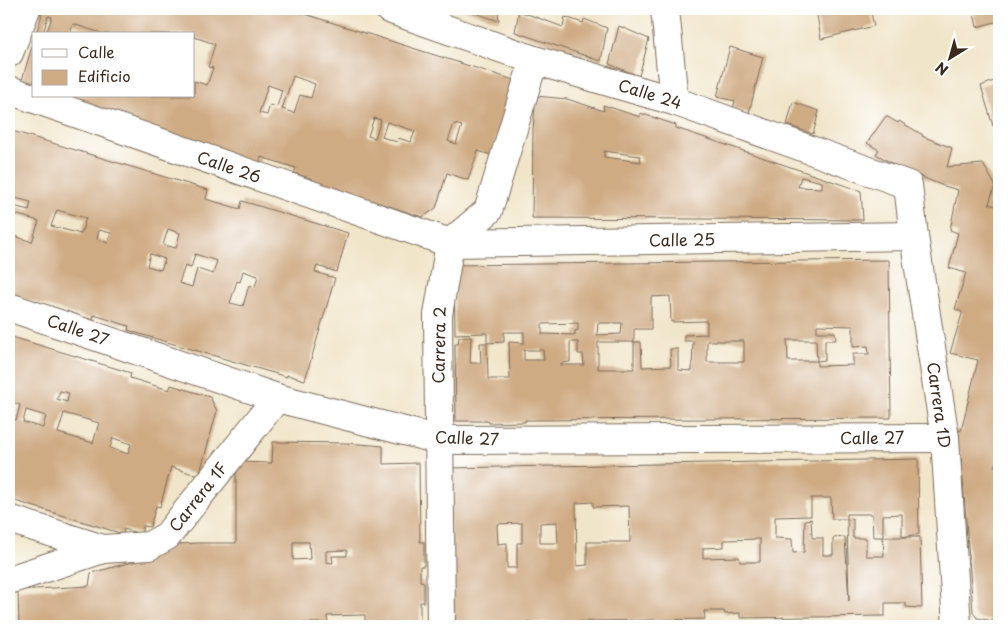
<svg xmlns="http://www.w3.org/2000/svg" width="1008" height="635" font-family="'Playpen Sans',sans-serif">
	<rect width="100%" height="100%" fill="#fff"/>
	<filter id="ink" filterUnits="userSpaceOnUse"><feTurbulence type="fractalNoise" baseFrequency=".02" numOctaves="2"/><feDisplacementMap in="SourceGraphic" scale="10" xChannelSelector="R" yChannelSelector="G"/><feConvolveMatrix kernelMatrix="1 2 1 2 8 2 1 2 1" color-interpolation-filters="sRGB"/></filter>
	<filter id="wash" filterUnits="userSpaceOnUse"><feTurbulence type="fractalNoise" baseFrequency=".0096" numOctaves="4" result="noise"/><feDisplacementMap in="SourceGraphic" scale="20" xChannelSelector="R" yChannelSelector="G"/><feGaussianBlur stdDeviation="1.12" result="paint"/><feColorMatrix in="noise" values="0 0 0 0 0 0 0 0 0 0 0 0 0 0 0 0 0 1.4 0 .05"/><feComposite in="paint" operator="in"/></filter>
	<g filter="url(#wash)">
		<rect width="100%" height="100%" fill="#f1e5c9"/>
		<g id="blocks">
			<g fill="#cfab84" fill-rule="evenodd">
				<path d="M39,9H289L514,80L491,155L478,151L468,180L447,173L436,208L423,217L312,182L313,179L294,173L296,168L261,157L258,165L40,96H194V81L207,85L213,68L208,67L215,44L194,37V34H104L73,24L70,34H46L52,17L48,16L43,34H36L42,14L38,13ZM293,76L315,84L311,98L300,95L294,113L282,109ZM268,85L282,90L277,107L270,105L267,115L259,113ZM374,118L381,120L375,138L368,136ZM387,122L415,131L411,142L398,138L397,142L382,137ZM454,124L462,126L456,144L448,141Z"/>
				<polygon points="463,9 498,9 499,21"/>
				<polygon points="816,9 870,9 874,26 821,39"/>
				<polygon points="973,9 999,9 999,21 977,27"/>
				<polygon points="519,11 563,27 565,17 583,23 584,19 607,28 601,61 515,32"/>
				<polygon points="619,26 649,39 639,76 609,64"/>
				<polygon points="33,43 34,43 34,95 19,90"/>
				<polygon points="730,47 763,57 749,113 733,109 735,101 717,97"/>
				<polygon points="999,79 999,123 993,126 981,86"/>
				<path d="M536,96L567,99L604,111L603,105L640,117V113L676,125V128L861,191L863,220L532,218L533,128ZM604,151L640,156L641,162L604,157ZM801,177L822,182V188L798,187Z"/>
				<polygon points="793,102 819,111 813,134 787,125"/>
				<polygon points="886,116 898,123 899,121 923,135 922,136 952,148 947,167 983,164 995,185 989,204 999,207 999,454 994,466 999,468 999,622 977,618 973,612 961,454 954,452 951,428 961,431 978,360 950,353 962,314 962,312 955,309 966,273 949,268 958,233 950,230 958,190 941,185 898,167 876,154 879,150 867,143"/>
				<path d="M9,130L208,190L206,199L240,209L242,201L348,233L337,272L317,266L315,272L335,278L305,380L287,375V377L143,335L128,330L129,326L94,315L93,320L9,294V234L32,242L39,221L11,213L9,217ZM15,198L31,202L29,210L13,206ZM57,210L86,218L81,234L51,226ZM168,229L180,233L176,248L163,245ZM99,230L111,233L108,243L97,239ZM150,254L165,259L161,270L147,266ZM195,254L217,261L213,274L197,269L192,287L179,283L185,266L191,268ZM243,271L258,276L255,287L249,285L243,306L230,303L237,281L240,282Z"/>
				<path d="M889,260L891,418L525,420V422L489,423L488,421H456L455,344H458L459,337H471L470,363H481L480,343H487L488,379H510L509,342L524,343V332H504V342L487,343V333L455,334L454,265ZM670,296L671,322L707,321V334L684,335V341H693L692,371L678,370V349H670L671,366L642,367L641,342H634V369H598V342H634V329H651V297ZM578,323V330L575,331V335L542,334V324ZM598,323H622L621,334L597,335ZM817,325L853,326V347L868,346L869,354H853V365L817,366V361L825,360V340H836L835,332H817ZM787,340H816L817,361H788ZM707,341H744V362H707ZM570,342H578V354H583L584,365H561V363L570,362ZM524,350H543L544,360H524Z"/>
				<path d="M9,336L131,373L130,378L169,390L171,385L210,397L217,411L199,476L171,467L160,507L156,506L150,527L143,526L141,534L124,529L123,534L9,499V418L16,420L20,405L9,401ZM60,391L69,393L67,402L57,399ZM26,410L46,416L43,428L23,422ZM64,413L99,423L93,443L58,433ZM113,438L131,444L128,454L110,448Z"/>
				<path d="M273,442L347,443L383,446V464L419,463L420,542H424V566H420V581L424,582V602H420V626H383V622H365V615L327,616L328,623H236L237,626H199V623L19,626L18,590L89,586L91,573L163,554L162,545L198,543H236V462L272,463ZM293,542H309L310,559L293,560ZM347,550V556H332L333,563L326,562V551Z"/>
				<path d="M918,459L919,534L902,537V514L883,515V537H873L872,514H847V519H832L831,498H811V516L775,517V538L792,539L793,553L804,552L805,520L811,519L812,538H823V555H833V538L845,537L849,601L847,520L853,519V538H866V556H884L883,537H920L922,608L906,607V603H885V616L740,618V613L725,614L724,611H704L705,619L452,624L449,468ZM593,502V507L629,506L630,542H587V565L577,566L576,503ZM557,522L558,543H540V523ZM522,523V543H517V568H507V543L498,544L497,524ZM760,539V562H740L739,557L703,558V548L724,547V540Z"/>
			</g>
		</g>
	</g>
	<g filter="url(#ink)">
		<use href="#blocks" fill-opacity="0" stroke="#7b6b5a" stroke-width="1"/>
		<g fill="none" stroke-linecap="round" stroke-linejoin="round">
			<g stroke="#7b6b5a" stroke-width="30">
				<g id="minor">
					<polyline points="389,9 534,60 674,101 908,185 914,236 945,438 957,626"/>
					<polyline points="665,9 674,101"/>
					<polyline points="9,53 26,9"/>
					<polyline points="9,90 450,243 914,236"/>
					<polyline points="9,307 277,398 439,440 945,438"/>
					<polyline points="9,519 103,549"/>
					<polyline points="9,580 103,549 149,546 167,536 277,398"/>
					<polyline points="441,626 438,315 450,243 488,211 534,60"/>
				</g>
			</g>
			<use href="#minor" stroke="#fff" stroke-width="28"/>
		</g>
	</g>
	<g text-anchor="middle" stroke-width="5" stroke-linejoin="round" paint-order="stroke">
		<g font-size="16" fill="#3b2a1e" stroke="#fff">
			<text transform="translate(650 94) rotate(17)" y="6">Calle 24</text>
			<text transform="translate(229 167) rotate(19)" y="6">Calle 26</text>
			<text transform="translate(682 240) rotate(-1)" y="6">Calle 25</text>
			<text transform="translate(78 330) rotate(19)" y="6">Calle 27</text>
			<text transform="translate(439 345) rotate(-89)" y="6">Carrera 2</text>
			<text transform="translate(939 405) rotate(82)" y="6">Carrera 1D</text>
			<text transform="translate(467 438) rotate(2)" y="6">Calle 27</text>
			<text x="872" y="444">Calle 27</text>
			<text transform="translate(198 497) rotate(-52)" y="6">Carrera 1F</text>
		</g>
	</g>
	<rect width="1008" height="635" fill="none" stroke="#fff" stroke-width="30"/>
	<rect x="32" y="32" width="162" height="65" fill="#ffffff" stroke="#b1aaa5"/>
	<rect x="42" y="49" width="25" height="8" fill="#ffffff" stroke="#b1aaa5"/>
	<text x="78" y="58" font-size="15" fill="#3b2a1e">Calle</text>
	<rect x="42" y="70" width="25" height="15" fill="#cfab84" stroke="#b1aaa5"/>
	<text x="78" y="82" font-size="15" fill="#3b2a1e">Edificio</text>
	<g transform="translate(950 58) rotate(217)" stroke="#ffffff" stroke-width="4" paint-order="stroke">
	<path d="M0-4L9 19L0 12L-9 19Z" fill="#3b2a1e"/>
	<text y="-8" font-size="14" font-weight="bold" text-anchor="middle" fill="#3b2a1e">N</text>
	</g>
</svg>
